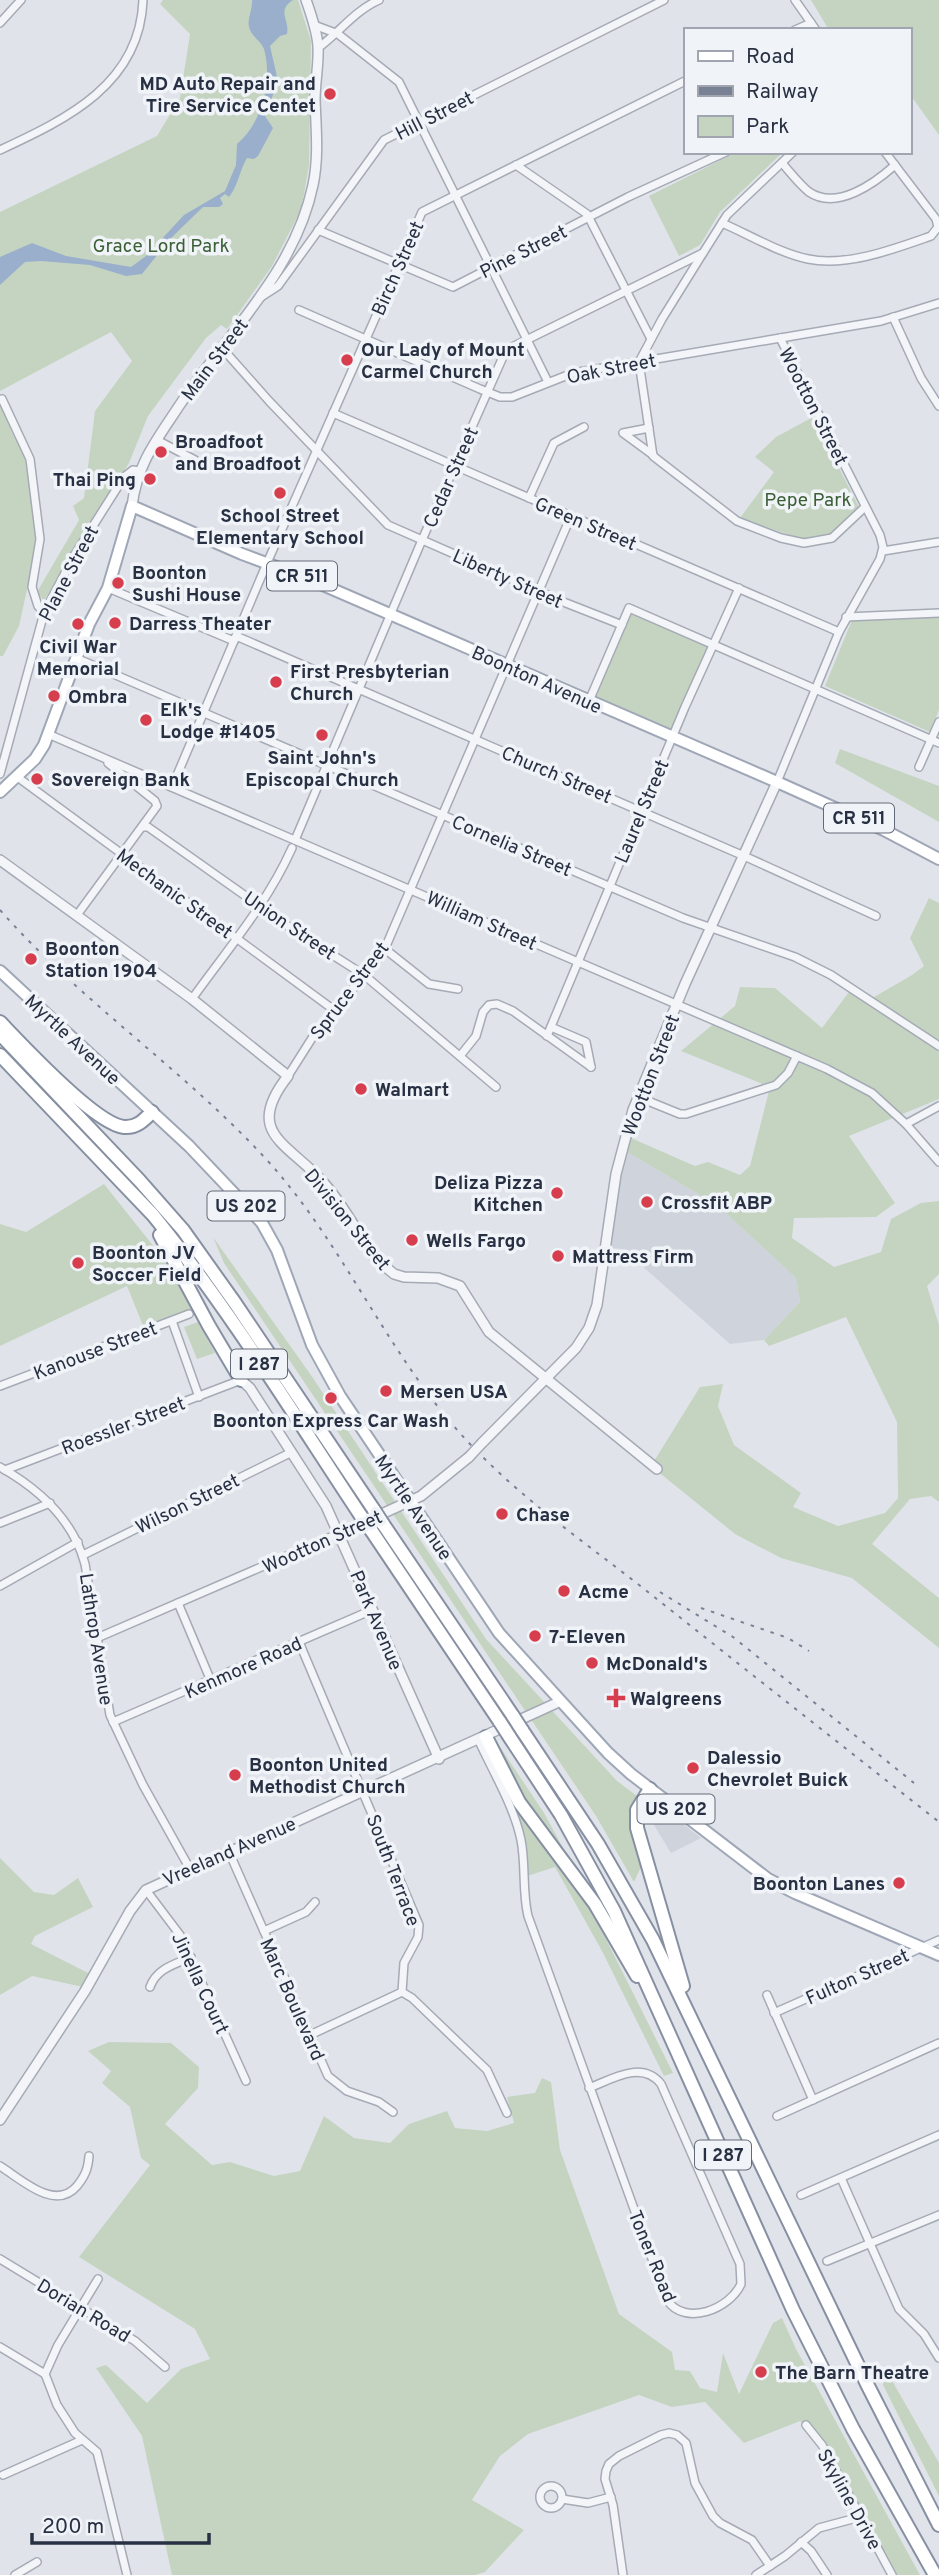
<svg xmlns="http://www.w3.org/2000/svg" width="939" height="2575" font-family="Overpass,sans-serif">
	<rect width="100%" height="100%" fill="#e0e4ea"/>
	<g fill="#ced3dc">
		<polygon points="627,1152 717,1205 796,1278 800,1302 764,1340 730,1344 623,1249 611,1248 618,1189"/>
		<polygon points="658,1805 701,1838 671,1853 649,1817"/>
	</g>
	<g fill="#c5d4c1">
		<polygon points="163,0 298,0 311,41 309,165 304,194 301,210 272,266 227,329 221,325 206,338 148,416 129,463 44,601 37,592 79,520 73,506 84,498 95,411 132,361 111,332 0,391 0,212 157,136 180,98 190,34 160,4"/>
		<polygon points="811,0 939,0 939,135 909,93 909,30 829,30"/>
		<polygon points="737,152 783,152 720,212 700,245 679,256 649,196"/>
		<polygon points="0,402 12,433 24,453 36,521 34,558 19,626 3,656 0,656"/>
		<polygon points="813,417 859,507 829,536 804,540 740,518 774,472 755,457 776,437"/>
		<polygon points="631,612 707,647 672,729 594,696"/>
		<polygon points="939,617 939,710 930,732 825,686 852,620"/>
		<polygon points="840,749 939,786 939,822 835,763"/>
		<polygon points="929,898 939,903 939,1099 849,1136 895,1203 876,1217 794,1218 792,1238 834,1267 881,1252 891,1219 921,1203 939,1201 939,1274 927,1286 939,1325 939,1502 931,1496 910,1499 872,1544 939,1598 939,1648 852,1578 781,1558 735,1534 651,1466 700,1387 723,1384 718,1406 734,1445 801,1493 793,1507 838,1526 885,1513 898,1498 897,1422 846,1317 769,1346 764,1340 800,1302 796,1278 717,1205 627,1152 631,1138 695,1166 708,1162 740,1175 750,1166 770,1087 681,1051 735,1006 740,987 775,988 822,1028 852,988 869,1000 912,975 924,966 910,938"/>
		<polygon points="104,1184 186,1287 199,1312 146,1333 127,1286 0,1346 0,1224 26,1232"/>
		<polygon points="213,1237 313,1378 486,1639 617,1781 637,1796 632,1812 641,1867 634,1882 596,1816 224,1263"/>
		<polygon points="198,1322 215,1353 197,1359 184,1327"/>
		<polygon points="492,1735 544,1813 592,1901 588,1903 673,2073 664,2076 602,1951 555,1867 521,1878 519,1831 476,1742"/>
		<polygon points="0,1858 34,1892 54,1895 78,1878 93,1907 35,1936 31,1944 96,1977 88,1988 32,1976 0,1995"/>
		<polygon points="109,2042 171,2043 199,2067 198,2088 165,2124 212,2165 230,2162 274,2176 300,2171 324,2116 354,2138 390,2143 409,2124 447,2111 455,2128 487,2131 514,2123 507,2097 535,2093 542,2078 551,2082 560,2150 619,2314 672,2352 675,2370 690,2371 700,2388 717,2392 723,2353 739,2394 773,2323 782,2318 796,2349 920,2575 892,2575 818,2438 800,2421 744,2443 705,2402 672,2407 639,2395 528,2434 500,2456 472,2500 524,2530 485,2572 475,2575 172,2575 142,2436 96,2368 106,2365 147,2403 181,2369 210,2359 195,2329 79,2257 150,2165 141,2158 130,2107 102,2083 111,2071 88,2051"/>
		<polygon points="886,2370 939,2463 939,2496 883,2385"/>
	</g>
	<path fill="#99afcc" d="M252,0H293C276,11 290,20 287,34L280,36L270,46L278,81L265,116L273,128L258,156L254,159L247,158C239,171 239,184 229,197L225,194L220,198L223,204L219,207H203L170,239L142,274L126,276L90,265L41,261L25,262L0,285V257L32,243L66,256L131,267L146,256L184,215L225,191L236,165L237,144C262,123 273,81 264,49C261,41 251,36 249,27C247,18 253,9 252,0Z"/>
	<g fill="none" stroke-linecap="round" stroke-linejoin="round">
		<g stroke="#a5aab5" stroke-width="10">
			<g id="minor">
				<polyline points="795,0 816,30"/>
				<polyline points="0,23 21,0"/>
				<polyline points="314,25 338,34 399,82 548,382"/>
				<polyline points="795,30 811,23"/>
				<path d="M318,48C339,33 354,11 379,0"/>
				<path d="M0,150C67,119 140,84 143,0"/>
				<path d="M782,163C790,172 799,184 809,192C837,211 875,183 895,165"/>
				<polyline points="516,165 587,214 651,339"/>
				<path d="M722,223C750,235 779,253 808,259C847,267 894,249 931,236L938,227L936,219L885,152"/>
				<polyline points="318,230 453,287 628,197 726,152"/>
				<polyline points="703,253 662,319 639,362 653,456 737,521 781,538 804,543 832,538 865,507"/>
				<polyline points="261,297 278,286 384,140 664,0"/>
				<polyline points="299,310 480,389 500,397 512,397 573,373 881,321 939,303"/>
				<polyline points="893,317 921,378 939,406"/>
				<polyline points="222,348 269,401 388,525 566,603 622,625"/>
				<polyline points="2,399 30,459 40,539 32,587 38,606 44,613"/>
				<polyline points="333,413 839,632"/>
				<polyline points="649,428 623,433 653,455"/>
				<polyline points="157,440 195,460"/>
				<polyline points="529,498 554,443 584,427"/>
				<polyline points="883,551 939,542"/>
				<polyline points="108,588 234,641"/>
				<polyline points="846,617 939,613"/>
				<polyline points="236,636 744,856 876,916"/>
				<polyline points="76,658 683,918 795,957 831,975 939,1046"/>
				<polyline points="589,701 629,608 939,743"/>
				<polyline points="48,734 827,1069 872,1093 906,1124"/>
				<polyline points="919,767 939,722"/>
				<polyline points="0,774 44,613 74,556 124,477 133,470 139,471"/>
				<polyline points="16,776 334,1010"/>
				<polyline points="777,782 839,632 880,559 883,547 880,535 780,338"/>
				<polyline points="172,787 267,563 422,212 685,81"/>
				<polyline points="143,827 148,827 295,931 364,975 496,1087"/>
				<polyline points="295,840 422,540 506,350 703,253 727,215 793,152"/>
				<polyline points="77,915 157,806 155,801 108,763"/>
				<polyline points="385,949 429,984 458,989"/>
				<path d="M192,999C227,950 267,904 292,848"/>
				<polyline points="551,1027 586,1042 591,1067"/>
				<polyline points="547,1036 685,707 739,588"/>
				<polyline points="460,1056 476,1036 483,1012 489,1005 497,1004 513,1011 591,1067"/>
				<polyline points="288,1076 314,1035 383,953 571,516"/>
				<polyline points="638,1097 680,1114 686,1114 776,1085 788,1073 797,1056"/>
				<polyline points="939,1106 906,1124 939,1162"/>
				<polyline points="172,1321 199,1397"/>
				<polyline points="0,1386 189,1314"/>
				<path d="M0,1467C39,1489 73,1519 85,1564L110,1715L143,1785L190,1869"/>
				<polyline points="5,1470 241,1380"/>
				<polyline points="0,1523 50,1503"/>
				<polyline points="83,1555 292,1452"/>
				<polyline points="0,1586 78,1542"/>
				<polyline points="178,1603 211,1681"/>
				<polyline points="97,1638 340,1533"/>
				<polyline points="299,1642 419,1925 418,1937 404,1963 402,1992 412,1998 487,2070 507,2113"/>
				<polyline points="113,1722 372,1610"/>
				<path d="M479,1741C493,1772 514,1806 521,1840C526,1865 522,1891 528,1916L667,2300C685,2327 730,2309 741,2284L740,2264L661,2084C642,2060 612,2079 589,2088"/>
				<polyline points="229,1852 328,2076 347,2091 379,2102 393,2112"/>
				<polyline points="146,1890 180,1935 246,2081"/>
				<polyline points="264,1931 306,1912 315,1902"/>
				<path d="M150,1987C157,1968 174,1965 191,1957"/>
				<polyline points="767,1995 813,2100"/>
				<polyline points="774,2013 939,1940"/>
				<polyline points="310,2035 402,1992"/>
				<polyline points="777,2116 939,2043"/>
				<path d="M0,2166C21,2179 55,2212 77,2186C85,2176 88,2169 89,2156"/>
				<polyline points="841,2178 899,2309 924,2334 939,2358"/>
				<polyline points="801,2195 939,2135"/>
				<polyline points="0,2259 135,2341 165,2367"/>
				<polyline points="827,2261 939,2215"/>
				<polyline points="0,2347 45,2374 57,2405 75,2433 97,2452 127,2575"/>
				<polyline points="45,2374 58,2345 98,2279"/>
				<polyline points="806,2425 822,2445 892,2575"/>
				<polyline points="3,2475 82,2440"/>
				<circle cx="551" cy="2497" r="11"/>
				<polyline points="562,2499 588,2503 611,2497"/>
				<polyline points="801,2542 811,2551 827,2575"/>
				<polyline points="15,2575 37,2562"/>
				<polyline points="623,2575 613,2505 605,2479 606,2471 609,2464 619,2456 661,2435 669,2433 677,2435 686,2443 695,2483 713,2516 720,2523 752,2540 770,2566"/>
				<polyline points="756,2575 785,2556 819,2528 860,2517"/>
			</g>
		</g>
		<g stroke="#a5aab5" stroke-width="12">
			<g id="tertiary">
				<path d="M132,506C137,464 156,441 179,406C226,335 295,272 313,185C319,157 316,128 315,100C315,82 319,64 318,46C317,31 311,14 306,0"/>
				<path d="M0,860L192,999L288,1076C243,1133 288,1143 322,1181C343,1203 357,1233 375,1258L394,1274L404,1277L438,1278L460,1286L489,1332L657,1469"/>
				<polyline points="241,1380 250,1388 326,1506 439,1759"/>
				<polyline points="482,1443 576,1348 589,1328 597,1305 616,1174 633,1110 685,984 777,782"/>
				<polyline points="340,1533 421,1496 469,1457"/>
				<polyline points="0,2120 85,1991 130,1911 146,1890 561,1701"/>
			</g>
		</g>
		<g stroke="#9fa7b7" stroke-width="14">
			<g id="primary">
				<polyline points="0,792 35,759 44,745 89,624 108,588 132,506 242,554 309,579 777,782 884,830 939,859"/>
				<polyline points="0,971 189,1146 262,1223 277,1250 312,1345 340,1396 499,1633 608,1753 631,1774 768,1879 795,1893 939,1955"/>
			</g>
		</g>
		<g stroke="#8790a2" stroke-width="16">
			<g id="motorway">
				<path d="M0,1022C23,1046 95,1124 124,1127C137,1128 144,1120 152,1112"/>
				<polyline points="0,1034 139,1180 183,1230 235,1303 374,1510"/>
				<path d="M0,1055L153,1215C230,1310 294,1415 361,1516"/>
				<polyline points="160,1235 209,1326 241,1380"/>
				<polyline points="383,1524 513,1716"/>
				<polyline points="371,1530 500,1722"/>
				<polyline points="522,1730 598,1844 653,1940 867,2384 939,2525"/>
				<polyline points="509,1736 561,1815 614,1911 793,2310 853,2429 935,2575"/>
				<polyline points="486,1737 519,1802 595,1904 637,1976"/>
				<polyline points="650,1789 637,1810 637,1828 683,1986"/>
			</g>
		</g>
		<use href="#minor" stroke="#f3f5f8" stroke-width="7"/>
		<use href="#tertiary" stroke="#f3f5f8" stroke-width="9"/>
		<use href="#primary" stroke="#fff" stroke-width="10"/>
		<use href="#motorway" stroke="#fff" stroke-width="12"/>
		<g stroke="#798295" stroke-width="2" stroke-dasharray="3.5 7" stroke-linecap="butt">
			<path d="M0,910C80,1001 183,1069 266,1159C345,1245 389,1359 470,1444C521,1498 584,1542 643,1588C741,1666 840,1744 939,1822"/>
			<polyline points="660,1592 733,1637 914,1783"/>
			<polyline points="701,1608 788,1638 809,1651"/>
		</g>
		<g stroke="#a5aab5" stroke-width="12" stroke-linecap="butt">
			<polyline id="tertiary-bridge" points="469,1457 482,1443"/>
		</g>
		<g stroke="#8790a2" stroke-width="16" stroke-linecap="butt">
			<g id="motorway-bridge">
				<polyline points="374,1510 383,1524"/>
				<polyline points="361,1516 371,1530"/>
				<polyline points="513,1716 522,1730"/>
				<polyline points="500,1722 509,1736"/>
			</g>
		</g>
		<use href="#tertiary-bridge" stroke="#f3f5f8" stroke-width="9"/>
		<use href="#motorway-bridge" stroke="#fff" stroke-width="12"/>
	</g>
	<g fill="#d63e4e" stroke="#f0f3f7" stroke-width="2.5">
		<circle cx="330" cy="94" r="7"/>
		<circle cx="347" cy="360" r="7"/>
		<circle cx="161" cy="452" r="7"/>
		<circle cx="150" cy="479" r="7"/>
		<circle cx="280" cy="493" r="7"/>
		<circle cx="118" cy="583" r="7"/>
		<circle cx="115" cy="623" r="7"/>
		<circle cx="78" cy="624" r="7"/>
		<circle cx="276" cy="682" r="7"/>
		<circle cx="54" cy="696" r="7"/>
		<circle cx="146" cy="720" r="7"/>
		<circle cx="322" cy="735" r="7"/>
		<circle cx="37" cy="779" r="7"/>
		<circle cx="31" cy="959" r="7"/>
		<circle cx="361" cy="1089" r="7"/>
		<circle cx="557" cy="1193" r="7"/>
		<circle cx="647" cy="1202" r="7"/>
		<circle cx="412" cy="1240" r="7"/>
		<circle cx="558" cy="1256" r="7"/>
		<circle cx="78" cy="1263" r="7"/>
		<circle cx="386" cy="1391" r="7"/>
		<circle cx="331" cy="1398" r="7"/>
		<circle cx="502" cy="1514" r="7"/>
		<circle cx="564" cy="1591" r="7"/>
		<circle cx="535" cy="1636" r="7"/>
		<circle cx="592" cy="1663" r="7"/>
		<path d="M612.5 1687.5h7v7h7v7h-7v7h-7v-7h-7v-7h7z"/>
		<circle cx="693" cy="1768" r="7"/>
		<circle cx="235" cy="1775" r="7"/>
		<circle cx="899" cy="1883" r="7"/>
		<circle cx="761" cy="2372" r="7"/>
	</g>
	<g text-anchor="middle" stroke-width="7" stroke-linejoin="round" paint-order="stroke">
		<g fill="#f0f3f7" stroke="#646a79" stroke-width="2">
			<rect x="267" y="561.5" width="70" height="29" rx="5"/>
			<rect x="824" y="803.5" width="70" height="29" rx="5"/>
			<rect x="207.5" y="1191.5" width="77" height="29" rx="5"/>
			<rect x="231" y="1349.5" width="56" height="29" rx="5"/>
			<rect x="637.5" y="1794.5" width="77" height="29" rx="5"/>
			<rect x="695" y="2140.5" width="56" height="29" rx="5"/>
		</g>
		<g font-size="18" font-weight="bold" fill="#283043">
			<text x="302" y="582">CR 511</text>
			<text x="859" y="824">CR 511</text>
			<text x="246" y="1212">US 202</text>
			<text x="259" y="1370">I 287</text>
			<text x="676" y="1815">US 202</text>
			<text x="723" y="2161">I 287</text>
		</g>
		<g font-size="19" font-weight="bold" fill="#283043" stroke="#f0f3f7" text-anchor="start">
			<text x="316" y="90" text-anchor="end">MD Auto Repair and<tspan x="316" dy="22">Tire Service Centet</tspan></text>
			<text x="361" y="356">Our Lady of Mount<tspan x="361" dy="22">Carmel Church</tspan></text>
			<text x="175" y="448">Broadfoot<tspan x="175" dy="22">and Broadfoot</tspan></text>
			<text x="136" y="486" text-anchor="end">Thai Ping</text>
			<text x="280" y="522" text-anchor="middle">School Street<tspan x="280" dy="22">Elementary School</tspan></text>
			<text x="132" y="579">Boonton<tspan x="132" dy="22">Sushi House</tspan></text>
			<text x="129" y="630">Darress Theater</text>
			<text x="78" y="653" text-anchor="middle">Civil War<tspan x="78" dy="22">Memorial</tspan></text>
			<text x="290" y="678">First Presbyterian<tspan x="290" dy="22">Church</tspan></text>
			<text x="68" y="703">Ombra</text>
			<text x="160" y="716">Elk's<tspan x="160" dy="22">Lodge #1405</tspan></text>
			<text x="322" y="764" text-anchor="middle">Saint John's<tspan x="322" dy="22">Episcopal Church</tspan></text>
			<text x="51" y="786">Sovereign Bank</text>
			<text x="45" y="955">Boonton<tspan x="45" dy="22">Station 1904</tspan></text>
			<text x="375" y="1096">Walmart</text>
			<text x="543" y="1189" text-anchor="end">Deliza Pizza<tspan x="543" dy="22">Kitchen</tspan></text>
			<text x="661" y="1209">Crossfit ABP</text>
			<text x="426" y="1247">Wells Fargo</text>
			<text x="92" y="1259">Boonton JV<tspan x="92" dy="22">Soccer Field</tspan></text>
			<text x="572" y="1263">Mattress Firm</text>
			<text x="400" y="1398">Mersen USA</text>
			<text x="331" y="1427" text-anchor="middle">Boonton Express Car Wash</text>
			<text x="516" y="1521">Chase</text>
			<text x="578" y="1598">Acme</text>
			<text x="549" y="1643">7-Eleven</text>
			<text x="606" y="1670">McDonald's</text>
			<text x="630" y="1705">Walgreens</text>
			<text x="707" y="1764">Dalessio<tspan x="707" dy="22">Chevrolet Buick</tspan></text>
			<text x="249" y="1771">Boonton United<tspan x="249" dy="22">Methodist Church</tspan></text>
			<text x="885" y="1890" text-anchor="end">Boonton Lanes</text>
			<text x="775" y="2379">The Barn Theatre</text>
		</g>
		<g font-size="19" fill="#283043" stroke="#f0f3f7">
			<text transform="translate(434 115) rotate(-27)" y="7">Hill Street</text>
			<text transform="translate(523 251) rotate(-27)" y="7">Pine Street</text>
			<text transform="translate(397 268) rotate(-66)" y="7">Birch Street</text>
			<text transform="translate(214 359) rotate(-53)" y="7">Main Street</text>
			<text transform="translate(611 368) rotate(-11)" y="7">Oak Street</text>
			<text transform="translate(814 406) rotate(63)" y="7">Wootton Street</text>
			<text transform="translate(450 477) rotate(-66)" y="7">Cedar Street</text>
			<text transform="translate(586 523) rotate(23)" y="7">Green Street</text>
			<text transform="translate(68 573) rotate(-62)" y="7">Plane Street</text>
			<text transform="translate(508 578) rotate(24)" y="7">Liberty Street</text>
			<text transform="translate(537 679) rotate(24)" y="7">Boonton Avenue</text>
			<text transform="translate(557 774) rotate(23)" y="7">Church Street</text>
			<text transform="translate(641 811) rotate(-67)" y="7">Laurel Street</text>
			<text transform="translate(512 845) rotate(23)" y="7">Cornelia Street</text>
			<text transform="translate(175 893) rotate(36)" y="7">Mechanic Street</text>
			<text transform="translate(482 920) rotate(24)" y="7">William Street</text>
			<text transform="translate(290 925) rotate(34)" y="7">Union Street</text>
			<text transform="translate(349 990) rotate(-53)" y="7">Spruce Street</text>
			<text transform="translate(73 1039) rotate(43)" y="7">Myrtle Avenue</text>
			<text transform="translate(650 1075) rotate(-69)" y="7">Wootton Street</text>
			<text transform="translate(348 1219) rotate(51)" y="7">Division Street</text>
			<text transform="translate(95 1350) rotate(-21)" y="7">Kanouse Street</text>
			<text transform="translate(123 1425) rotate(-21)" y="7">Roessler Street</text>
			<text transform="translate(187 1503) rotate(-26)" y="7">Wilson Street</text>
			<text transform="translate(414 1507) rotate(56)" y="7">Myrtle Avenue</text>
			<text transform="translate(322 1541) rotate(-24)" y="7">Wootton Street</text>
			<text transform="translate(377 1620) rotate(67)" y="7">Park Avenue</text>
			<text transform="translate(97 1639) rotate(81)" y="7">Lathrop Avenue</text>
			<text transform="translate(243 1667) rotate(-24)" y="7">Kenmore Road</text>
			<text transform="translate(229 1851) rotate(-24)" y="7">Vreeland Avenue</text>
			<text transform="translate(394 1870) rotate(69)" y="7">South Terrace</text>
			<text transform="translate(857 1976) rotate(-24)" y="7">Fulton Street</text>
			<text transform="translate(201 1983) rotate(65)" y="7">Jinella Court</text>
			<text transform="translate(293 1999) rotate(66)" y="7">Marc Boulevard</text>
			<text transform="translate(653 2256) rotate(68)" y="7">Toner Road</text>
			<text transform="translate(84 2310) rotate(31)" y="7">Dorian Road</text>
			<text transform="translate(850 2499) rotate(61)" y="7">Skyline Drive</text>
		</g>
		<g font-size="19" fill="#3a5f34" stroke="#f0f3f7">
			<text x="161" y="252">Grace Lord Park</text>
			<text x="808" y="506">Pepe Park</text>
		</g>
	</g>
	<rect x="684" y="28" width="228" height="126" fill="#f0f3f7" stroke="#a0a5af" stroke-width="2"/>
	<rect x="698" y="51" width="35" height="10" fill="#ffffff" stroke="#a0a5af" stroke-width="2"/>
	<text x="746" y="63" font-size="21" fill="#283043">Road</text>
	<rect x="698" y="86" width="35" height="10" fill="#798295" stroke="#a0a5af" stroke-width="2"/>
	<text x="746" y="98" font-size="21" fill="#283043">Railway</text>
	<rect x="698" y="116" width="35" height="21" fill="#c5d4c1" stroke="#a0a5af" stroke-width="2"/>
	<text x="746" y="133" font-size="21" fill="#283043">Park</text>
	<path d="M32 2533v10h177v-10" fill="none" stroke="#283043" stroke-width="3.5"/>
	<text x="42" y="2533" font-size="21" fill="#283043" stroke="#f0f3f7" stroke-width="5" paint-order="stroke">200 m</text>
</svg>
